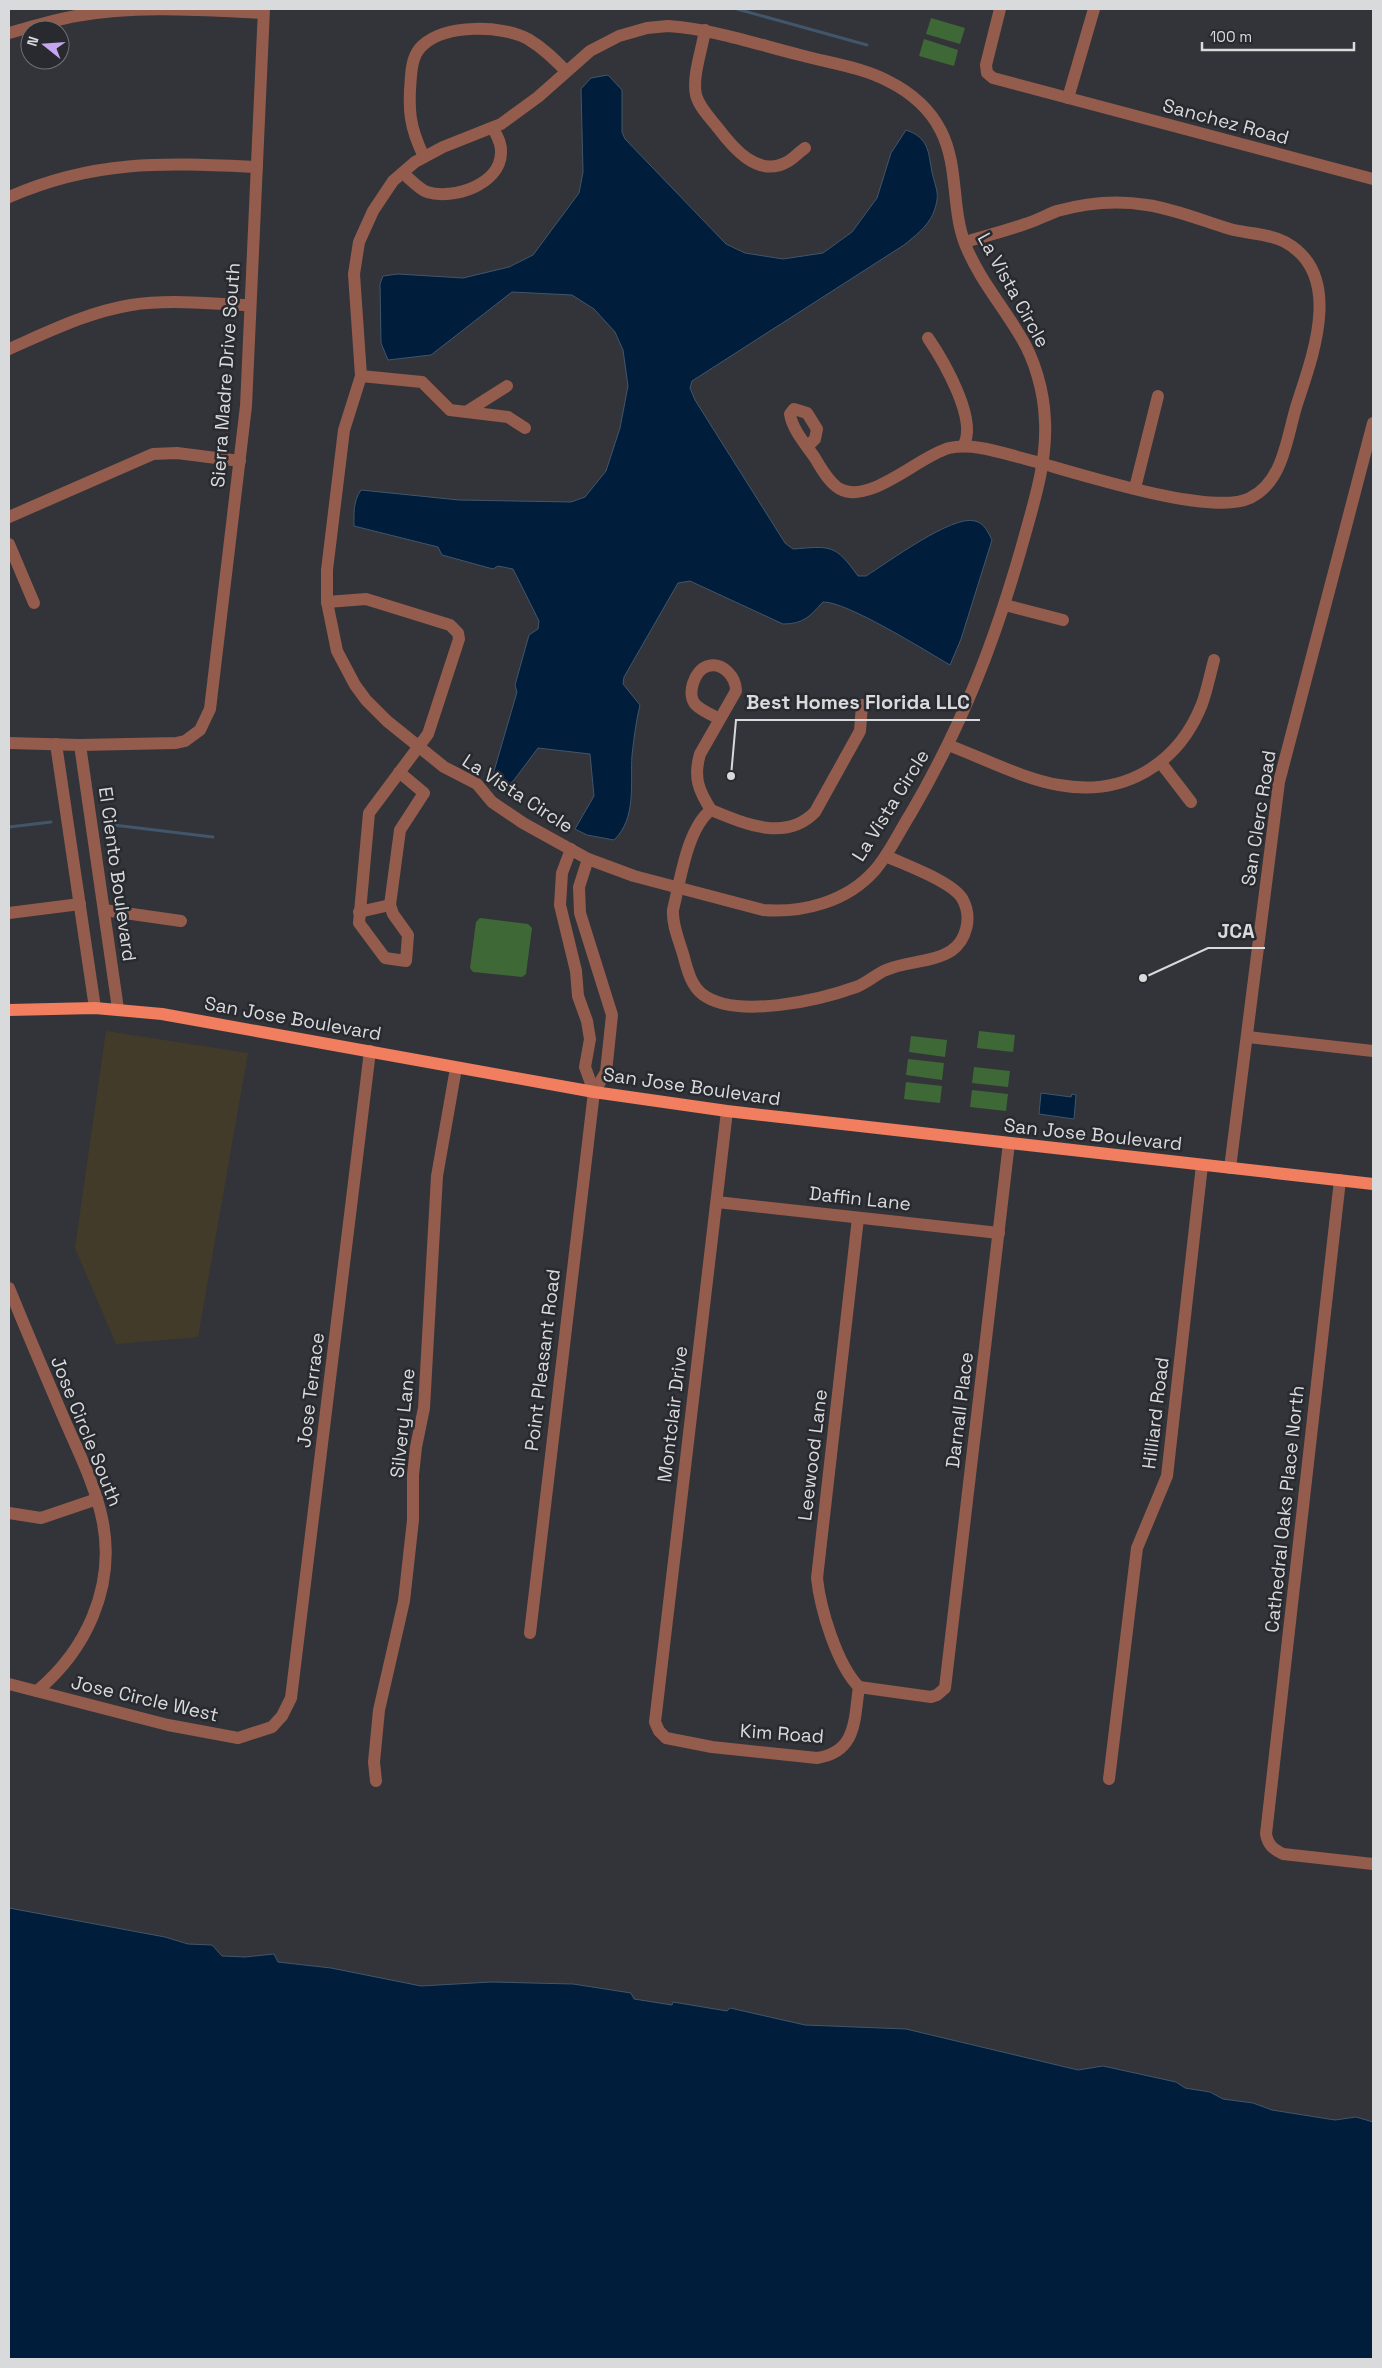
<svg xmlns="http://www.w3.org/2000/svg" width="1382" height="2368" font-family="'Space Grotesk',sans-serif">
	<rect width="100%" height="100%" fill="#323439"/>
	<polygon fill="#433b2a" points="106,1031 248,1053 198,1337 116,1344 75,1248"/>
	<g fill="#3f6837">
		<polygon points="931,18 965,28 960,44 926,34"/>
		<polygon points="924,39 958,50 954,66 919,56"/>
		<polygon points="480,918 528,924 532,928 526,974 522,977 473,972 470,968 476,922"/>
		<polygon points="979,1031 1015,1035 1013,1052 977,1048"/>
		<polygon points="911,1036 947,1040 945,1057 909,1052"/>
		<polygon points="908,1059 944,1063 942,1080 906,1075"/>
		<polygon points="974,1067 1010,1071 1008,1087 972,1083"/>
		<polygon points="906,1082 942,1086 940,1103 904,1099"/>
		<polygon points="972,1090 1008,1094 1006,1111 970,1107"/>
	</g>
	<g fill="#001d3b" stroke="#41566b">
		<path d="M608,75L622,90V132L625,139L726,244L745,253L783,259L823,253L852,232L877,198L891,153L906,130C929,138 928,151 932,172C936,191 941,193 933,214C927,227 915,236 904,245L692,381L690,388L695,400L785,543L793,549C831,546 835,544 858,576H866C887,563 953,514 975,521C984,523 988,532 992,540L961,639L950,665C926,651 846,601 823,602C810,616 804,624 783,624L690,581L678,583L624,677L623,684L640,705C636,721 634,738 632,755C630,783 637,818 614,840L587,835L575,829L594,796L590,754L538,748L514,780L503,790L492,778L517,692L515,685L529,635L538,629L539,621L513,569L498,566L493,569L442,555L438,547L354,526C354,514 353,501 361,490L459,500L571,502L585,497L606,471L620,428L628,386L623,350L615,332L594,309L572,295L512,292L431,355L388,360L381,343L380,284L383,276L398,274L463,278L509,267L533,255L579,193L583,172L581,89L591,78Z"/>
		<polygon points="1041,1093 1071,1097 1072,1094 1076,1095 1074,1119 1039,1114"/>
		<polygon points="9,1908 165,1937 188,1944 212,1945 222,1956 245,1957 274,1954 278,1962 331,1968 421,1986 491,1982 573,1984 631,1993 634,1999 672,2005 673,2002 727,2011 730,2008 805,2025 906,2029 1078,2070 1103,2066 1176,2082 1185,2088 1210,2092 1223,2099 1253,2103 1272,2110 1335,2120 1356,2117 1373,2122 1373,2359 9,2359"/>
	</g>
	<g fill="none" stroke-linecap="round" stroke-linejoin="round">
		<g stroke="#41566b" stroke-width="3">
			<polyline points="737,9 867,45"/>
			<polyline points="105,824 213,837"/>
			<polyline points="9,827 51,822"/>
		</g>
		<g stroke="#945c4c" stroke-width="12">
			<polyline points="1000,9 986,65 987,73 993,78 1373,179"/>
			<path d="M668,26C713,29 756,44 800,55C829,63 861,67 888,81C910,92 930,109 941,131C959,167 951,207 965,244C978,277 1001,304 1019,334C1035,359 1044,392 1045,421C1047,463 1034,502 1023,542C995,641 963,724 911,813C899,832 889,854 875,870C847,902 803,913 763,910L634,876L588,859L523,823L492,802L477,784L444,767L387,721L366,700L355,685L337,651L327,602V570L344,430L361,376L354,274L359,242L373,211L393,181L415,162L443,147L501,124L538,97L590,51L619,36L647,28Z"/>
			<path d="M705,30C702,50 692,76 696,95C699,107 710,118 718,128C733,148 758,178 787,162C793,159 799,152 805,148"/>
			<path d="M9,33C31,27 53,20 76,16C137,5 201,10 263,13"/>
			<polyline points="1068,98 1094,9"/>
			<path d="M424,157C409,126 408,109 411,76C412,64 414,53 423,45C446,24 502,25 528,39C543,48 554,59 566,71"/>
			<path d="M403,173C410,179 419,189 427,192C453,200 500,185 501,153C502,144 497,136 493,128"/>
			<path d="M9,197C96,159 165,163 257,167"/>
			<path d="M928,338C943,360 979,421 963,446"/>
			<path d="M9,349C48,332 88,312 131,305C170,299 211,304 250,305"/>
			<polyline points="361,376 422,382 450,410 508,417 525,428"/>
			<polyline points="466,412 507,386"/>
			<path d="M807,447L815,439L817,429L807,413L794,409L790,414C792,429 806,445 815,458C821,468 829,483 840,489C870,505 919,456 949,448C973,443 999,452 1022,458C1069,470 1210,518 1250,498C1284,482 1287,435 1297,404C1313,355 1344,274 1285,242C1268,233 1248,234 1230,229C1203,221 1175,209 1147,205C1117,200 1086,203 1057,211C1046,215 1036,221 1025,224C1005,231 985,236 965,242"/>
			<polyline points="1135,488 1158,396"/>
			<polyline points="9,517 153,454 177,453 240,461"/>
			<polyline points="9,544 34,603"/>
			<polyline points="327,602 366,599 450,625 458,633 459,639 428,734 369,813 359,923 385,958 406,961 408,935 393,914 390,905 400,830 424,793 399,772"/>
			<polyline points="1005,605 1063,620"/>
			<polyline points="9,743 80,745 176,743 185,741 200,730 210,709 246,406 264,9"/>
			<polyline points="56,744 95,1008"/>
			<polyline points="80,745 118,1009"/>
			<path d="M948,745C983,758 1023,779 1059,785C1123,797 1178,765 1202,704C1207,690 1210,675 1214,660"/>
			<polyline points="1161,763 1191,802"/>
			<path d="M711,810C687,828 680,882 673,910C672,925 679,940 683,954C687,968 690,984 702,994C736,1020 820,1000 856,987C867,983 876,974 886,970C906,961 932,963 951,951C967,940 972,917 963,900C954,882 905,865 886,856"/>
			<path d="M711,810C699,791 693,778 700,754L736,691C736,677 723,662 708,666C694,670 686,695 696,705C702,711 712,715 720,719"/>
			<path d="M711,810C745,824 786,842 815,812L860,731L862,705"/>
			<polyline points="571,849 562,873 560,905 576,971 578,996 587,1021 590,1039 585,1067 594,1092"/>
			<polyline points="104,910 181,921"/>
			<polyline points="359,912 390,905"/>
			<polyline points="9,913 80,904"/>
			<polyline points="1248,1037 1373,1051"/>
			<path d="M727,1111L655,1722L659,1731L666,1738L712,1747L817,1758C857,1752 854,1720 859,1687"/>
			<polyline points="1230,1168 1279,782 1373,423"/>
			<path d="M1340,1180L1266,1834C1268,1845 1273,1849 1283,1854L1373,1864"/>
			<polyline points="717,1202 999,1233"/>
			<path d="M858,1218L817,1578C820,1608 837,1665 859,1687"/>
			<path d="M9,1288C26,1330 44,1372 62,1414C77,1449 96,1486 103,1523C115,1588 86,1650 37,1691"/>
			<polyline points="9,1513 41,1518 97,1499"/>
			<polyline points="530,1633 594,1092 606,1072 612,1015 580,913 579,887 588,859"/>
			<polyline points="9,1684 168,1725 238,1738 272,1727 282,1716 291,1698 370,1051"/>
			<polyline points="859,1687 931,1697 937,1695 945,1688 1009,1143"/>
			<polyline points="1109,1779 1137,1548 1167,1476 1202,1165"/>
			<polyline points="376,1781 374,1762 379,1710 404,1601 413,1520 413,1475 416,1447 424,1408 437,1176 456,1068"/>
		</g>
		<polyline stroke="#f07e5f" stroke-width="12" points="9,1010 95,1008 162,1014 594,1092 727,1111 1373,1184"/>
	</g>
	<g text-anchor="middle" stroke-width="5" stroke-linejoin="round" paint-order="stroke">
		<g font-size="19" fill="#d8dadc" stroke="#282a2f">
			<text transform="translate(1226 121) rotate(15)" y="7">Sanchez Road</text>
			<text transform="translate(1014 290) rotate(61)" y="7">La Vista Circle</text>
			<text transform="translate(225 375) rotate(-86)" y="7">Sierra Madre Drive South</text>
			<text transform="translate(518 793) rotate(33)" y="7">La Vista Circle</text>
			<text transform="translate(890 805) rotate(-58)" y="7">La Vista Circle</text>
			<text transform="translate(1258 818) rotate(-81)" y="7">San Clerc Road</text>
			<text transform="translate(118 874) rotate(82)" y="7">El Ciento Boulevard</text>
			<text transform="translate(293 1018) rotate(10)" y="7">San Jose Boulevard</text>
			<text transform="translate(692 1086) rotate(8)" y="7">San Jose Boulevard</text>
			<text transform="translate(1093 1134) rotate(6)" y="7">San Jose Boulevard</text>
			<text transform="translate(860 1198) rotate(6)" y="7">Daffin Lane</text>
			<text transform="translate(542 1360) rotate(-83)" y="7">Point Pleasant Road</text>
			<text transform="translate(310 1390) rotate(-83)" y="7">Jose Terrace</text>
			<text transform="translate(959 1410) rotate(-83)" y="7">Darnall Place</text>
			<text transform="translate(1155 1413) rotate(-83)" y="7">Hilliard Road</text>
			<text transform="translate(672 1414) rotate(-83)" y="7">Montclair Drive</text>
			<text transform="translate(402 1423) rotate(-84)" y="7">Silvery Lane</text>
			<text transform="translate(87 1431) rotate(68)" y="7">Jose Circle South</text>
			<text transform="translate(812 1455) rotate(-83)" y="7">Leewood Lane</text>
			<text transform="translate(1284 1509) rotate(-84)" y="7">Cathedral Oaks Place North</text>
			<text transform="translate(145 1698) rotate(13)" y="7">Jose Circle West</text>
			<text transform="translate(782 1733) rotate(4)" y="7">Kim Road</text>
		</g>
	</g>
	<path fill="none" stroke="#d8dadc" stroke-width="2" d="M731 776L736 720H980M1143 978L1208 948H1265"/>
	<g fill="#d8dadc" stroke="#282a2f" stroke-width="2">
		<circle cx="731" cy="776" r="5"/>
		<circle cx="1143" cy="978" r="5"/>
	</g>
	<g font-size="20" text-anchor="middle" font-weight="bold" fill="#d8dadc" stroke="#282a2f" stroke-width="5" stroke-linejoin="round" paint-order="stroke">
		<text x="858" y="709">Best Homes Florida LLC</text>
		<text x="1236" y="938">JCA</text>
	</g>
	<rect width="1382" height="2368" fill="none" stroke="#d8dadc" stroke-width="20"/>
	<g transform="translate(45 45) rotate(287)"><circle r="24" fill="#282a2f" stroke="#6e7074"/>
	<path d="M0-4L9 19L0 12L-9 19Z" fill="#c6a6f0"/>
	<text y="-8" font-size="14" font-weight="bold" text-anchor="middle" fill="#d8dadc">N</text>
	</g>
	<path d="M1202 42v8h152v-8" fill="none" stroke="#d8dadc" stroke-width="2.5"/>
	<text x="1210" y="42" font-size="15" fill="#d8dadc" stroke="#282a2f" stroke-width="4" paint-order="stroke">100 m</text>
</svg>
